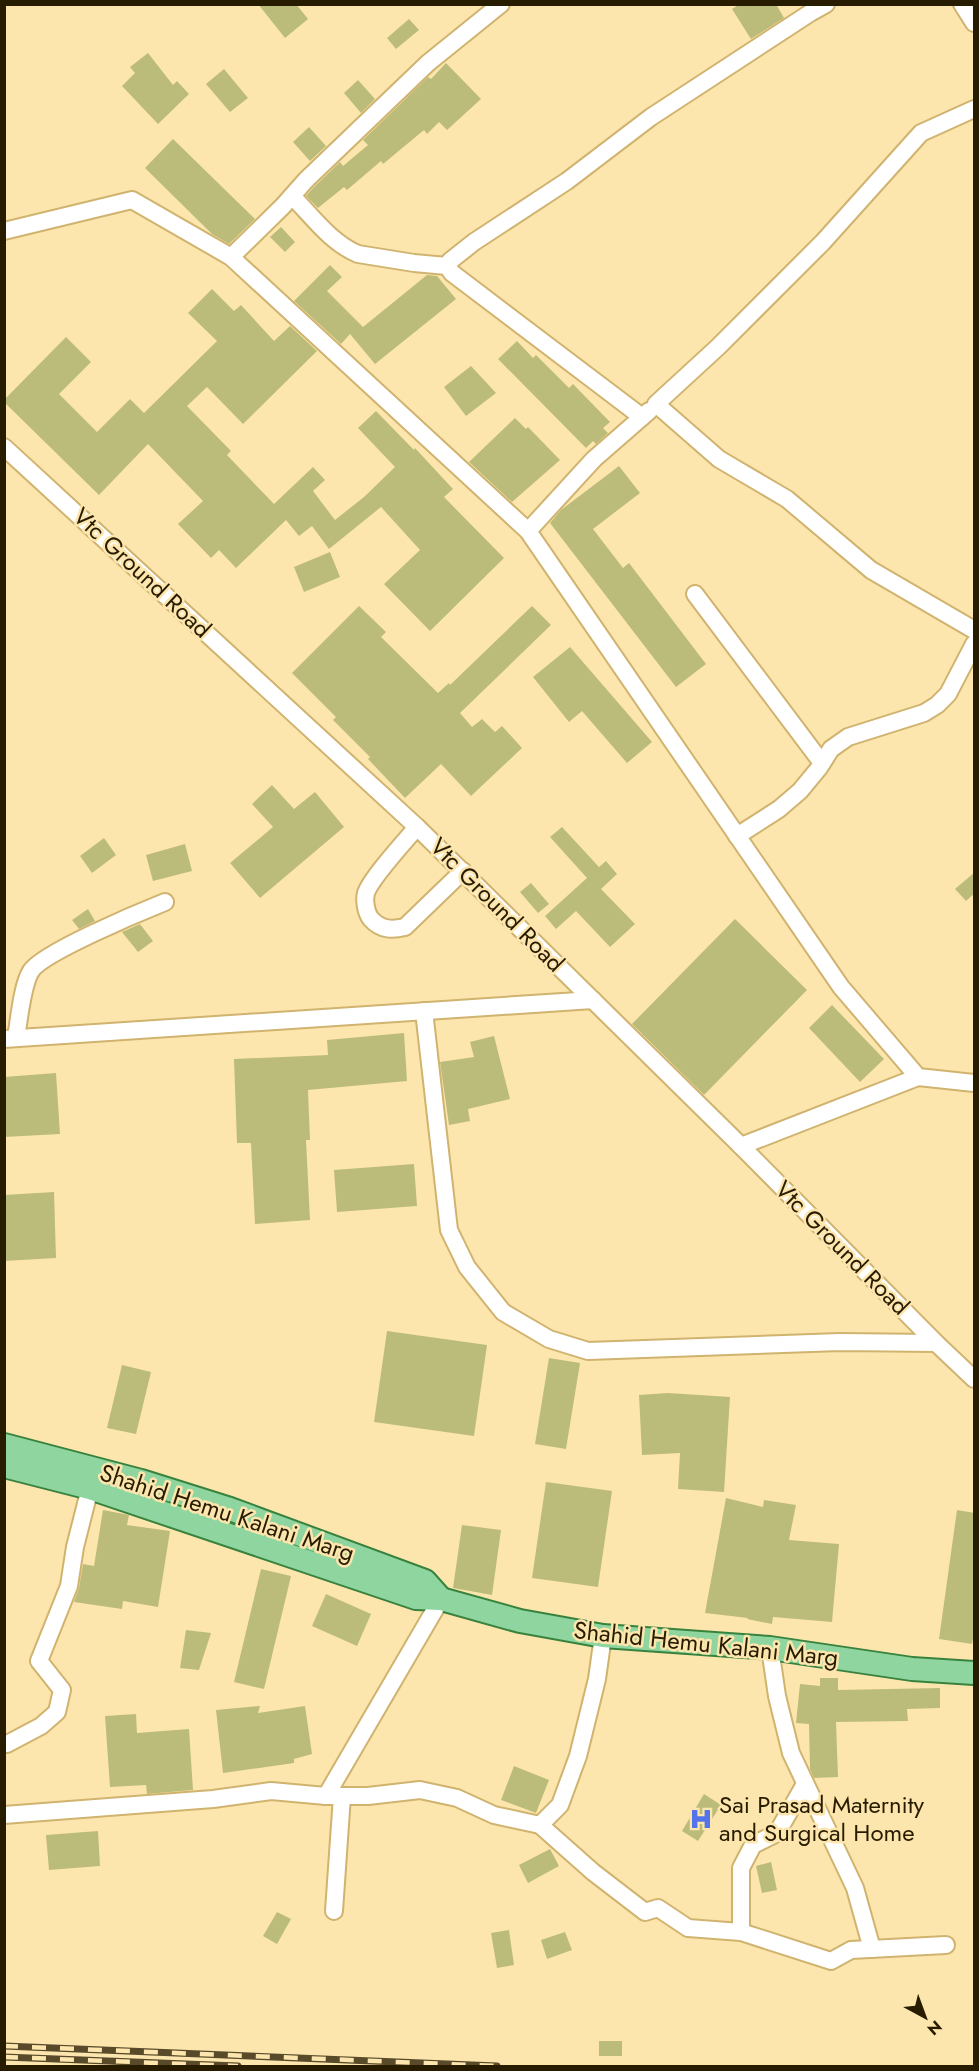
<svg xmlns="http://www.w3.org/2000/svg" width="979" height="2071" font-family="Jost,sans-serif">
	<rect width="100%" height="100%" fill="#fde6ae"/>
	<g fill="#bcbc7a">
		<polygon points="258,4 296,4 308,19 285,38"/>
		<polygon points="740,4 776,4 784,18 751,39 732,9"/>
		<polygon points="409,19 419,30 396,49 387,38"/>
		<polygon points="148,53 173,85 177,81 189,94 158,124 122,86 135,73 130,67"/>
		<polygon points="446,63 481,99 447,130 439,122 427,134 424,130 383,164 381,161 347,190 344,187 318,208 306,196 314,187 340,162 343,166 368,145 363,140 428,77 431,79"/>
		<polygon points="224,69 248,98 230,112 206,84"/>
		<polygon points="358,80 375,99 361,113 344,93"/>
		<polygon points="309,127 326,146 310,161 293,142"/>
		<polygon points="173,139 255,219 229,244 212,234 145,168"/>
		<polygon points="281,227 295,242 285,252 270,237"/>
		<polygon points="330,265 342,277 327,291 363,327 427,275 437,276 456,299 375,364 350,334 341,344 294,301"/>
		<polygon points="212,289 234,311 241,305 274,341 290,326 317,351 243,424 207,387 187,406 231,451 227,455 274,504 313,467 325,480 313,491 335,520 364,497 395,467 358,428 376,411 414,450 415,448 453,489 444,497 504,558 430,631 384,584 420,550 381,507 329,549 312,526 299,536 286,520 236,568 219,550 211,558 178,524 203,501 148,444 99,495 4,402 4,400 66,337 91,362 59,394 97,432 130,399 144,413 217,341 188,313"/>
		<polygon points="517,341 533,358 536,355 569,388 573,384 610,422 603,428 608,433 596,444 593,441 586,448 498,359"/>
		<polygon points="471,366 496,393 466,416 444,387"/>
		<polygon points="515,418 526,429 528,427 560,460 512,502 469,462"/>
		<polygon points="619,466 640,493 593,529 623,568 629,563 706,664 676,687 550,523 561,510"/>
		<polygon points="330,552 340,577 304,592 294,567"/>
		<polygon points="359,606 386,632 381,637 438,693 449,683 450,685 532,606 551,625 460,713 472,727 482,719 495,732 502,726 522,748 471,796 441,764 405,798 368,759 370,757 333,720 336,717 292,673"/>
		<polygon points="570,647 652,742 627,763 582,711 569,722 533,677"/>
		<polygon points="272,785 294,809 315,792 344,827 260,898 230,863 273,827 252,804"/>
		<polygon points="562,827 599,867 606,861 617,874 601,889 635,924 610,947 576,911 556,929 545,916 587,878 550,837"/>
		<polygon points="104,838 116,855 92,873 80,856"/>
		<polygon points="185,844 192,871 153,881 146,855"/>
		<polygon points="975,872 975,893 966,901 955,889"/>
		<polygon points="531,883 549,904 538,913 520,892"/>
		<polygon points="88,909 95,921 79,929 72,920"/>
		<polygon points="735,919 807,990 704,1095 632,1024"/>
		<polygon points="140,924 153,941 138,952 122,932"/>
		<polygon points="832,1005 884,1059 860,1082 809,1028"/>
		<polygon points="404,1033 407,1081 308,1090 310,1140 306,1140 310,1220 255,1224 251,1143 237,1143 234,1059 328,1055 327,1040"/>
		<polygon points="494,1036 510,1099 468,1109 470,1121 449,1125 440,1062 474,1057 470,1042"/>
		<polygon points="56,1073 60,1134 4,1137 4,1077"/>
		<polygon points="414,1164 417,1206 337,1212 334,1170"/>
		<polygon points="54,1192 56,1258 4,1261 4,1195"/>
		<polygon points="387,1331 487,1345 474,1436 374,1422"/>
		<polygon points="549,1358 580,1363 566,1449 535,1444"/>
		<polygon points="122,1365 151,1372 136,1434 107,1428"/>
		<polygon points="668,1393 730,1397 724,1492 678,1489 680,1453 642,1455 639,1395"/>
		<polygon points="546,1482 612,1491 598,1587 532,1578"/>
		<polygon points="726,1498 763,1507 764,1500 796,1505 789,1540 839,1544 832,1622 773,1617 772,1624 747,1619 748,1618 705,1613"/>
		<polygon points="103,1510 129,1515 127,1525 170,1531 158,1607 123,1601 122,1609 74,1602 79,1588 83,1564 94,1566"/>
		<polygon points="957,1510 975,1513 975,1628 972,1644 939,1639"/>
		<polygon points="462,1525 501,1530 492,1595 453,1588"/>
		<polygon points="261,1569 291,1576 264,1689 234,1682"/>
		<polygon points="326,1594 371,1614 357,1646 312,1626"/>
		<polygon points="186,1630 211,1633 199,1670 180,1668"/>
		<polygon points="820,1678 838,1678 838,1690 940,1688 940,1708 907,1709 908,1721 836,1722 838,1777 814,1778 810,1769 809,1724 796,1723 800,1684 820,1686"/>
		<polygon points="260,1706 258,1713 305,1706 312,1754 294,1759 294,1763 223,1773 216,1710"/>
		<polygon points="136,1714 137,1733 189,1729 193,1790 147,1794 146,1785 110,1787 105,1716"/>
		<polygon points="514,1766 549,1780 536,1813 501,1800"/>
		<polygon points="704,1794 721,1805 698,1841 682,1831"/>
		<polygon points="98,1831 100,1866 49,1870 46,1835"/>
		<polygon points="550,1849 559,1866 528,1883 519,1865"/>
		<polygon points="771,1862 777,1890 762,1893 756,1866"/>
		<polygon points="277,1912 291,1919 277,1944 263,1936"/>
		<polygon points="509,1930 514,1965 497,1968 491,1933"/>
		<polygon points="565,1932 572,1950 547,1959 541,1940"/>
		<rect x="599" y="2041" width="23" height="15"/>
	</g>
	<g fill="none" stroke-linecap="round" stroke-linejoin="round">
		<g stroke="#d0b36e" stroke-width="20">
			<g id="minor">
				<polyline points="962,4 974,23"/>
				<polyline points="974,109 921,133 823,242 718,347 656,404 719,459 787,499 871,570 974,630"/>
				<path d="M292,196C312,216 331,243 358,254L414,263L447,266"/>
				<polyline points="4,231 132,200 231,257 528,531 841,987 918,1077 974,1083"/>
				<polyline points="231,257 283,206 306,180 428,63 501,4"/>
				<polyline points="642,417 452,273 447,266 450,261 474,242 567,181 651,117 810,13 826,4"/>
				<polyline points="4,447 417,827 741,1146 936,1343 974,1379"/>
				<polyline points="528,531 594,459 649,411"/>
				<polyline points="695,594 822,763"/>
				<path d="M417,827C406,840 371,878 366,893C364,900 366,913 371,919C381,930 392,930 405,927L463,871"/>
				<polyline points="737,836 779,809 800,791 819,768 831,749 848,737 924,713 937,705 948,694 974,644"/>
				<polyline points="424,1011 449,1230 467,1267 503,1312 549,1339 588,1351 840,1342 936,1343"/>
				<path d="M16,1038C19,1021 22,985 31,971C42,953 140,912 165,902"/>
				<polyline points="4,1039 593,1000"/>
				<polyline points="741,1146 918,1077"/>
				<polyline points="770,1648 777,1696 791,1753 855,1888 872,1949"/>
				<polyline points="4,1743 7,1744 41,1726 57,1712 62,1690 39,1661 69,1586 75,1547 90,1488"/>
				<polyline points="326,1796 441,1599"/>
				<polyline points="4,1815 213,1799 271,1791 326,1796 368,1796 420,1790 457,1798 494,1815 540,1825 560,1805 578,1756 597,1679 603,1636"/>
				<polyline points="540,1825 593,1872 645,1912 658,1908 688,1928 741,1932 831,1961 851,1950 946,1945"/>
				<polyline points="334,1911 342,1796"/>
				<polyline points="741,1932 741,1868 753,1845 777,1833 805,1784"/>
			</g>
		</g>
		<g stroke="#39823e" stroke-width="26">
			<g id="major">
				<polyline points="4,1445 141,1481 230,1509 425,1581 441,1599"/>
				<polyline points="4,1466 90,1488 416,1598 441,1599 520,1621 603,1636 770,1648 912,1669 974,1673"/>
			</g>
		</g>
		<use href="#minor" stroke="#fff" stroke-width="16"/>
		<use href="#major" stroke="#8ed59f" stroke-width="22"/>
		<g stroke="#594b29" stroke-width="7">
			<g id="rail">
				<polyline points="4,2046 497,2066"/>
				<polyline points="4,2057 238,2066"/>
			</g>
		</g>
		<use href="#rail" stroke="#fde6ae" stroke-width="4.5" stroke-dasharray="14" stroke-linecap="butt"/>
	</g>
	<defs>
		<g id="hospital-bare" transform="scale(1.8)"><path d="M-5-5h3v3.5h4V-5h3V5h-3V1.5h-4V5h-3Z" fill="#5375e9" stroke="#fde6ae" stroke-width="2.5" paint-order="stroke"/></g>
	</defs>
	<g fill-rule="evenodd">
		<use href="#hospital-bare" x="701" y="1819"/>
	</g>
	<g text-anchor="middle" stroke-width="5" stroke-linejoin="round" paint-order="stroke">
		<g font-size="24" fill="#271c00" stroke="#fde6ae">
			<text transform="translate(142 573) rotate(43)" y="8">Vtc Ground Road</text>
			<text transform="translate(497 905) rotate(45)" y="8">Vtc Ground Road</text>
			<text transform="translate(842 1248) rotate(45)" y="8">Vtc Ground Road</text>
			<text transform="translate(227 1513) rotate(18)" y="8">Shahid Hemu Kalani Marg</text>
			<text transform="translate(706 1644) rotate(6)" y="8">Shahid Hemu Kalani Marg</text>
		</g>
		<g font-size="24" fill="#271c00" stroke="#fde6ae" text-anchor="start">
			<text x="719" y="1813">Sai Prasad Maternity<tspan x="719" dy="28">and Surgical Home</tspan></text>
		</g>
	</g>
	<rect width="979" height="2071" fill="none" stroke="#271c00" stroke-width="12"/>
	<g transform="translate(925 2017) rotate(139)" stroke="#fde6ae" stroke-width="4.5" paint-order="stroke">
	<path d="M0-4.5L10 22L0 15L-10 22Z" fill="#271c00"/>
	<text y="-9" font-size="16" font-weight="bold" text-anchor="middle" fill="#271c00">N</text>
	</g>
</svg>
